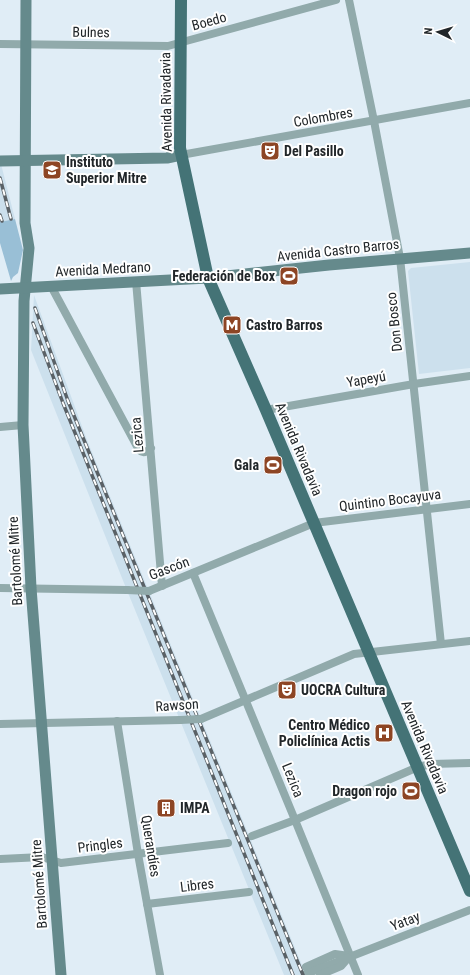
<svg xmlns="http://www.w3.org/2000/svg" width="470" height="975" font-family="'Roboto Condensed',sans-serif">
	<rect width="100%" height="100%" fill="#e0edf6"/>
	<g fill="#cce0ed">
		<polygon points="0,160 15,219 0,222"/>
		<polygon points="470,262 470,368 419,374 408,271 411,268"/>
		<polygon points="34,295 87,440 306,975 284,975 124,583 31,350"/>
	</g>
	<polygon fill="#99bfd6" points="15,219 23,250 18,273 13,277 11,281 0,243 0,222"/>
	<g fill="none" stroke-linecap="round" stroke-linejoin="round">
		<g stroke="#91aaab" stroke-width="8">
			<polyline points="349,0 374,121 400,258 441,644"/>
			<polyline points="0,44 168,46 336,0"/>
			<polyline points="181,155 470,103"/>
			<polyline points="136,281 162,586"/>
			<path d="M51,286L139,450C143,454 147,452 151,448"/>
			<polyline points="266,410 414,384 470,376"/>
			<polyline points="0,427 23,425"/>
			<polyline points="193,573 295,820 358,975"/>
			<polyline points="0,588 127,590"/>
			<polyline points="149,591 314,523 470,504"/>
			<polyline points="201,719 354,654 470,641"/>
			<polyline points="117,721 138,854 160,975"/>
			<polyline points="0,724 180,720"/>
			<polyline points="252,836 295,820 418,767 431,764 470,763"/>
			<polyline points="0,859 42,857 61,863 228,843"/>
			<polyline points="147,904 249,892"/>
			<polyline points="306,967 335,954 349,956"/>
			<polyline points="306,974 470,910"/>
			<polyline points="320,975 341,966 348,958"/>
		</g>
		<g stroke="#658a8c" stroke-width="11">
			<polyline points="26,0 25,223 29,248 24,301 23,425 31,588 61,975"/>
			<polyline points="0,161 167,158 181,155"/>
			<polyline points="0,289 208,278 329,265 470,253"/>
		</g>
		<polyline stroke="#447376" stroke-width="12" points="181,0 180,148 208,278 266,410 470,891"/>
		<g stroke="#5a6166" stroke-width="3.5">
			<g id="rail">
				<polyline points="0,178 11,219"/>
				<polyline points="0,215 2,221"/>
				<polyline points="35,308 68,401 303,975"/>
				<polyline points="33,323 63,403 293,975"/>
			</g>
		</g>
		<use href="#rail" stroke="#fff" stroke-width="2" stroke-dasharray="6" stroke-linecap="butt"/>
		<g stroke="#91aaab" stroke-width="8">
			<polyline points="127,590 149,591"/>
			<polyline points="180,720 201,719"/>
		</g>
	</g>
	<defs>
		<g id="theatre-square" transform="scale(1)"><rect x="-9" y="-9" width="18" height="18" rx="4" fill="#8d4524" stroke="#fff"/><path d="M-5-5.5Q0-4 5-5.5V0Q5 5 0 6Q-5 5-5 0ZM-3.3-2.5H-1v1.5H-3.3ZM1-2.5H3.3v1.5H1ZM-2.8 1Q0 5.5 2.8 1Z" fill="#fff"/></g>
		<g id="university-square" transform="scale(1)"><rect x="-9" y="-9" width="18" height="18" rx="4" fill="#8d4524" stroke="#fff"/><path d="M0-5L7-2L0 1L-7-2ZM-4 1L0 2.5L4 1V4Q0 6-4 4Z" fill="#fff"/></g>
		<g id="stadium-square" transform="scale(1)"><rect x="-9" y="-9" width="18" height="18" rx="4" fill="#8d4524" stroke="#fff"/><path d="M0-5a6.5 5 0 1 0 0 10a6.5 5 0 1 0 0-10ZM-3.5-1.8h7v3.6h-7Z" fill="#fff"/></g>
		<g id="metro-square" transform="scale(1)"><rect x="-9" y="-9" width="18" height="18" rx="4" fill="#8d4524" stroke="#fff"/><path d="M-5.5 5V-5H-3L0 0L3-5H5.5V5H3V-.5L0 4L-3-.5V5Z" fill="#fff"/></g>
		<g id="hospital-square" transform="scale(1)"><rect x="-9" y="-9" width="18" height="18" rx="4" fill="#8d4524" stroke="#fff"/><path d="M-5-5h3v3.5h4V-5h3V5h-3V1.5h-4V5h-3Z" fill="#fff"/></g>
		<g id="building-square" transform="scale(1)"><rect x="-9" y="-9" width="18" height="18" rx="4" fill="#8d4524" stroke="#fff"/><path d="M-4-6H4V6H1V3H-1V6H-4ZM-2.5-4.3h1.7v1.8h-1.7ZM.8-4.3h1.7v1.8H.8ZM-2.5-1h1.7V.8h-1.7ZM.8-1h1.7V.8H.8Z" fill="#fff"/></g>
	</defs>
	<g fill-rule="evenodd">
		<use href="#theatre-square" x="270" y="151"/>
		<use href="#university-square" x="52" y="170"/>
		<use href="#stadium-square" x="289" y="276"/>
		<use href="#metro-square" x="232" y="325"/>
		<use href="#stadium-square" x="273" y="465"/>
		<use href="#theatre-square" x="287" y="690"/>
		<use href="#hospital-square" x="384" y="733"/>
		<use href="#stadium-square" x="411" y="791"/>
		<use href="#building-square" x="166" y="808"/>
	</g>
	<g text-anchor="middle" stroke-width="4" stroke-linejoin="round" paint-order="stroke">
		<g font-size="14" fill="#212629" stroke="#fff">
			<text transform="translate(209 21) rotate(-15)" y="5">Boedo</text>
			<text transform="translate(91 32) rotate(1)" y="5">Bulnes</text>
			<text transform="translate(166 102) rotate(-91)" y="5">Avenida Rivadavia</text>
			<text transform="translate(323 117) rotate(-10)" y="5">Colombres</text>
			<text transform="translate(338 250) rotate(-6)" y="5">Avenida Castro Barros</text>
			<text transform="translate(103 269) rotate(-3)" y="5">Avenida Medrano</text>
			<text transform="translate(394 322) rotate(-96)" y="5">Don Bosco</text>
			<text transform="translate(366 379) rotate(-10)" y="5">Yapeyú</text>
			<text transform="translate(137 435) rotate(-95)" y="5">Lezica</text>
			<text transform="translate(299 449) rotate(67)" y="5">Avenida Rivadavia</text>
			<text transform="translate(390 500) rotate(-7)" y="5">Quintino Bocayuva</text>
			<text transform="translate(15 561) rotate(-93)" y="5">Bartolomé Mitre</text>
			<text transform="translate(169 568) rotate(-21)" y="5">Gascón</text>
			<text transform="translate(177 705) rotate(-4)" y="5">Rawson</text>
			<text transform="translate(425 747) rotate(67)" y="5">Avenida Rivadavia</text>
			<text transform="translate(293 780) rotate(68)" y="5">Lezica</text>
			<text transform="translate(100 845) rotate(-7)" y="5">Pringles</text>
			<text transform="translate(151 846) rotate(81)" y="5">Querandíes</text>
			<text transform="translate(39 884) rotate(-94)" y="5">Bartolomé Mitre</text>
			<text transform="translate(197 885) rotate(-7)" y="5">Libres</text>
			<text transform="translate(405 921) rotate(-21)" y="5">Yatay</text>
		</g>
		<g font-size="14" font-weight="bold" fill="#212629" stroke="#fff" text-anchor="start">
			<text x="284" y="156">Del Pasillo</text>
			<text x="66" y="167">Instituto<tspan x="66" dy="16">Superior Mitre</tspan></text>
			<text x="275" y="281" text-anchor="end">Federación de Box</text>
			<text x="246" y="330">Castro Barros</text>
			<text x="259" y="470" text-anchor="end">Gala</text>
			<text x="301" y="695">UOCRA Cultura</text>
			<text x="370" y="730" text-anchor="end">Centro Médico<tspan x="370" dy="16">Policlínica Actis</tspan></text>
			<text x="397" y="796" text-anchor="end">Dragon rojo</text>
			<text x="180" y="813">IMPA</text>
		</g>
	</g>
	<g transform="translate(438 32) rotate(275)" stroke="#ffffff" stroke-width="3" paint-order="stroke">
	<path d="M0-3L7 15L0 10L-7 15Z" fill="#212629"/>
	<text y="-6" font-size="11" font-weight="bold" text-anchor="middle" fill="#212629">N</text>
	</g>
</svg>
